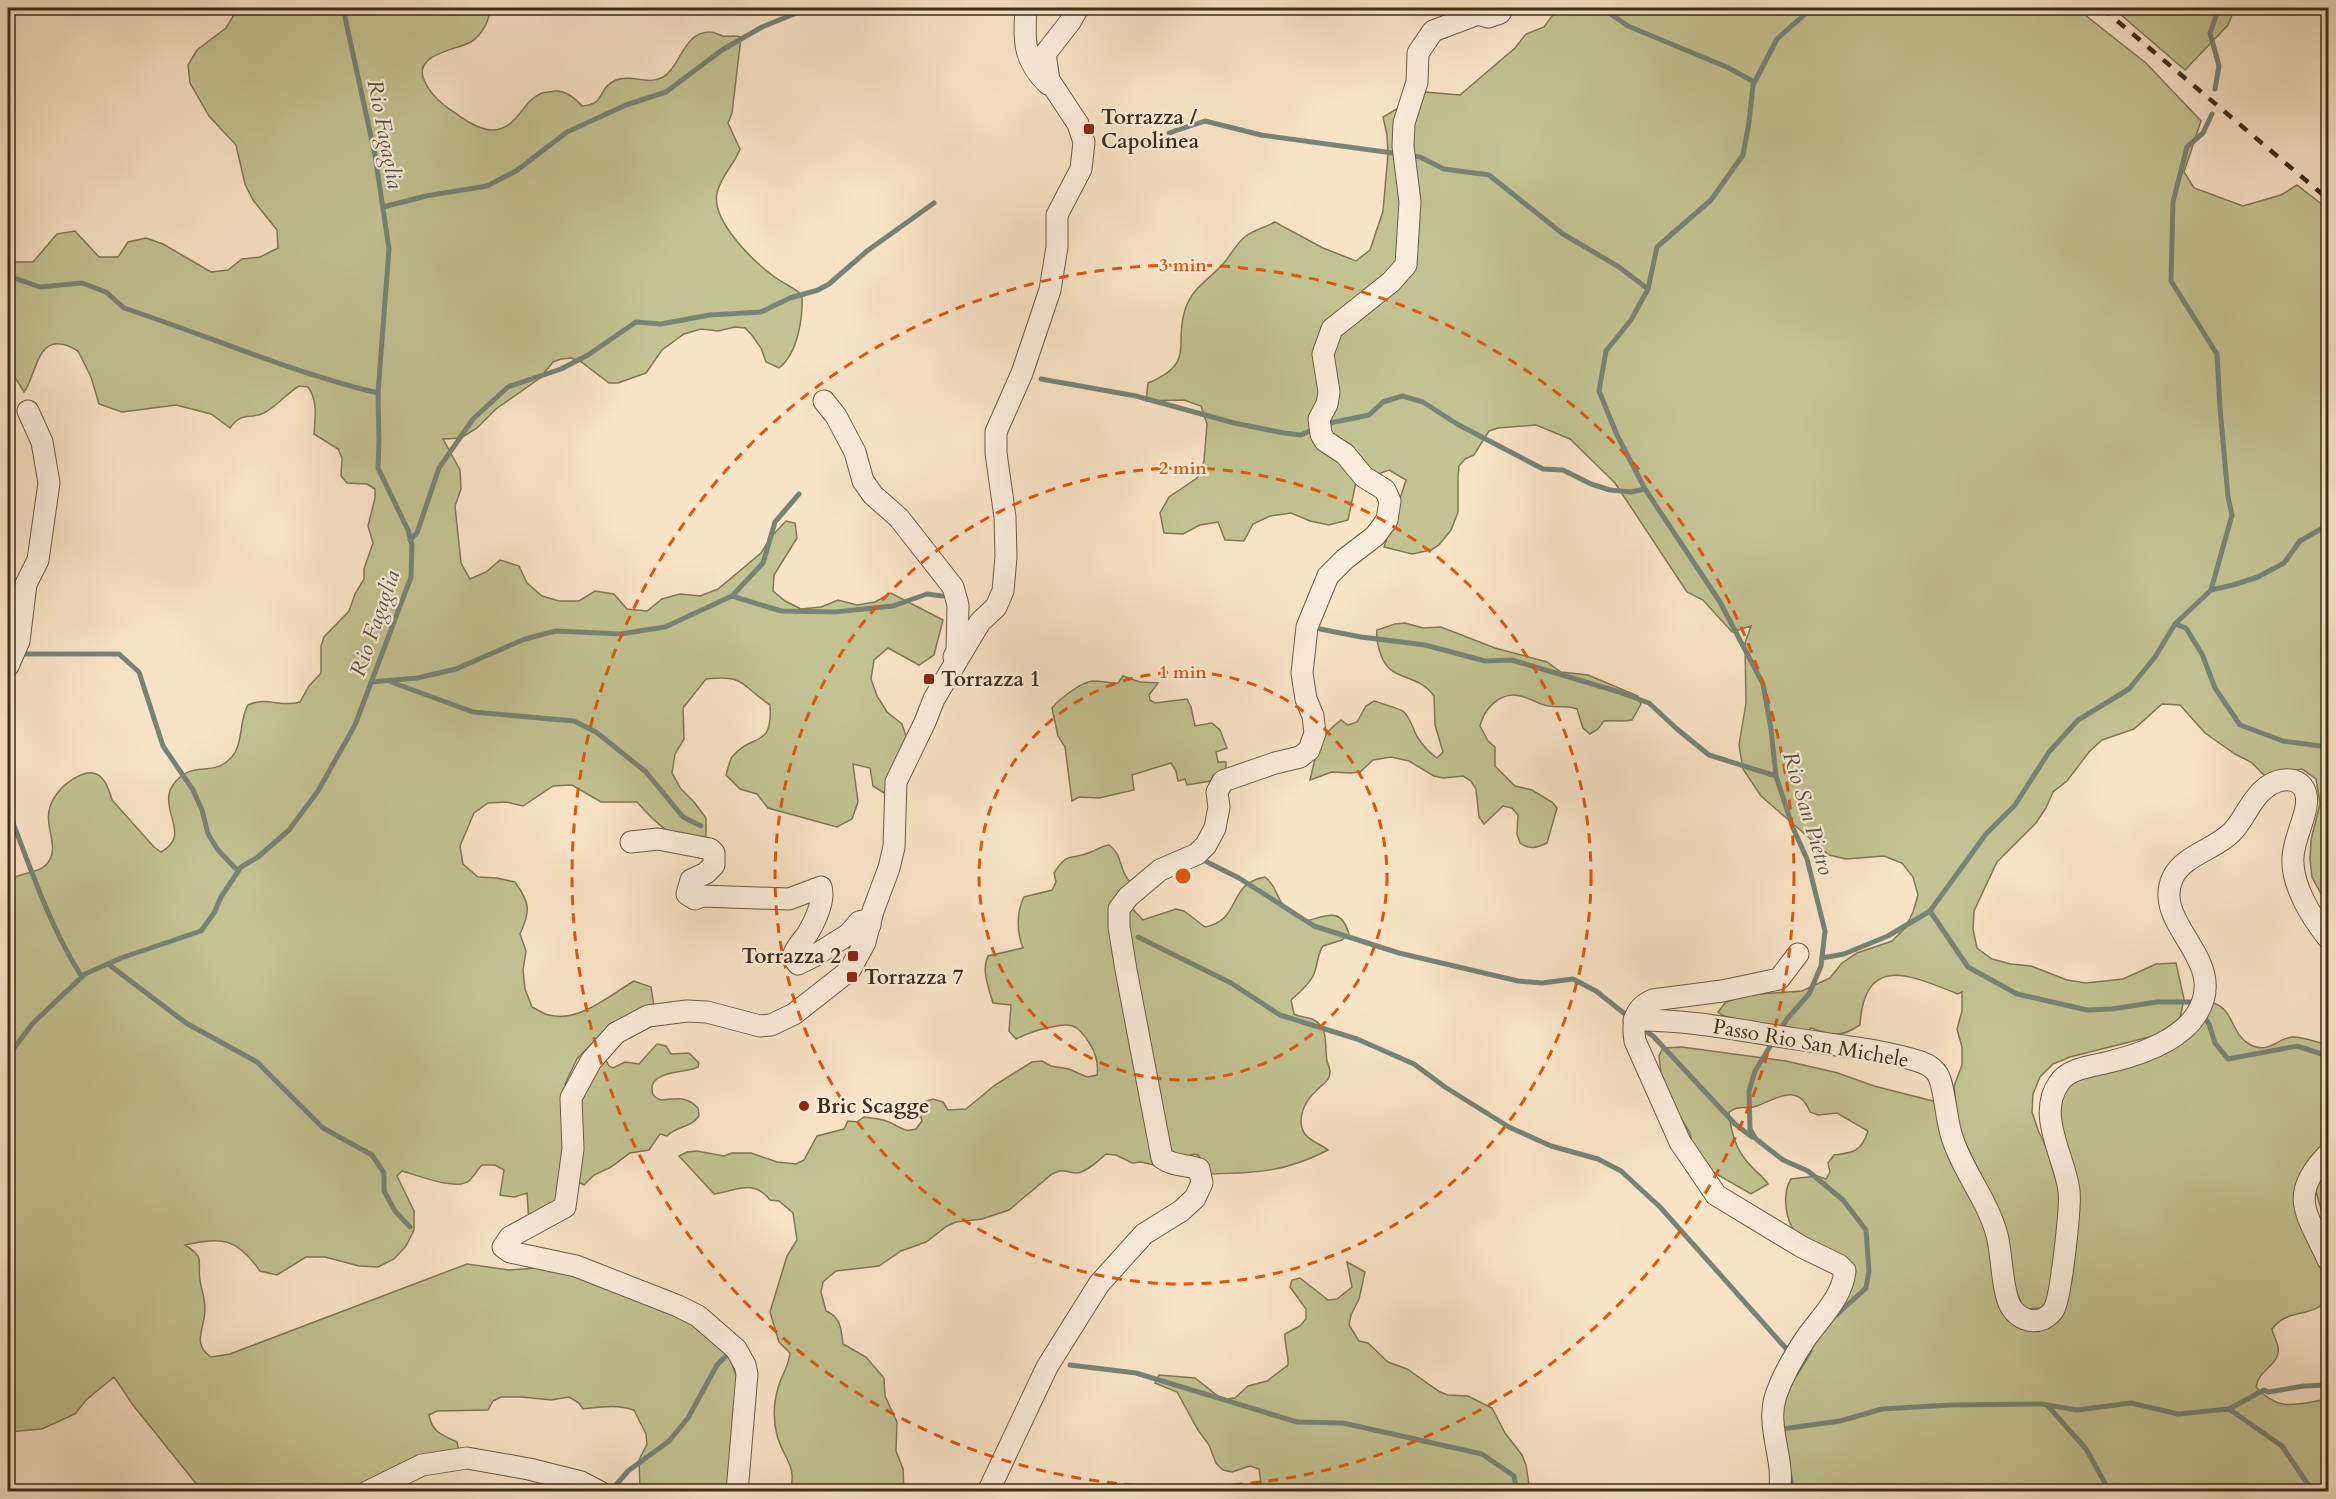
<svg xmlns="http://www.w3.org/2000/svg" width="2336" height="1499" font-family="Cardo,serif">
	<rect width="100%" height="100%" fill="#f9e4c7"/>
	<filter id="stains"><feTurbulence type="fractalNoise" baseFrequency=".00333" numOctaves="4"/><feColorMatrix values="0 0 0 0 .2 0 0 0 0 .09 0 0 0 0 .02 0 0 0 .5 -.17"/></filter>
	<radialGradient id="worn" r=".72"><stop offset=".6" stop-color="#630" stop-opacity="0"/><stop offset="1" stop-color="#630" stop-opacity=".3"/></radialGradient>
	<g fill="#c3c292" stroke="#807755" stroke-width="1.5">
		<path d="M238,8H490C490,20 482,35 471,42C456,50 413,54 424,80C428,89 436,99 444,105C457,114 476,130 492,130C518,130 521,101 542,93C545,92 551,92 555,91C566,90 575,98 582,106C606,105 597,88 616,80C631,74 647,85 661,78C680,70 683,31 710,32C714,32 719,35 723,36C729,37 734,35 741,37L732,113L728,123L740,149C735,164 721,175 717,193C711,220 752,260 772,275C782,283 793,287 802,295C803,318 798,353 779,368L766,362L761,348L751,334L745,328L735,327L718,331L701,329L684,334L662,350L646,373L618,383H609L580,361L571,358L561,359L553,362L540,378L496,409L477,428L461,438L443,439L460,470L461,489L455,506L461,563L470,579L486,572L500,560L519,566L527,583L542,596L559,601H579L595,591L614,594L627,609L647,611L662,599L680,594L700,596L718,589L761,553L771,537L786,521L795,523L797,538L774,575L773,591L785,601L801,609L821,607L838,600L857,605L875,602L891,593L943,620L934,655L919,665L888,648L874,660L871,679L877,696L887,712L902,724L908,742L884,793L873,786L870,768L853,764L858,802L852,819L837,827L768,808L757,794L740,789L726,775C728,770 729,761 732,757C752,732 773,750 770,705C741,686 746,674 706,679L683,708L684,739L675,754L672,773L681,789L694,802L706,818V837C702,838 696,840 692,840C672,840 649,816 637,802H601L572,785L553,786L523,806L506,802L488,803L474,813L460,846L463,864L478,877L497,878L515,882C530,903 531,910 520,934L526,951L523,970L525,989L532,1007C537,1009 543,1014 549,1015C579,1023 610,995 634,981L651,987L654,1006L600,1035L577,1059L565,1084L568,1089L562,1195L529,1223L527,1193L514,1197L500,1195L504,1170L495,1165H482C477,1170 475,1175 470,1180C458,1192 417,1175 402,1171L397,1176L414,1211V1230L406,1246L394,1259L378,1267L359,1266L325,1257H306L277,1275L260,1271C237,1238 223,1237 185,1245C206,1258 197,1261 200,1281C202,1291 205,1299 205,1309C205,1329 191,1343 211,1357L230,1354L467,1264L509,1270L537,1268L564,1271L669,1310L711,1337L729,1357L738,1380L729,1491H635L640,1488L639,1460L647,1444L646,1434L634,1410C617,1404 600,1407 583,1409L579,1403L569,1397L551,1400L522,1397H501L493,1401L488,1410L437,1411L429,1415C432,1432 442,1435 457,1442L459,1451L391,1470L355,1491H202L133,1405L114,1377L86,1400L75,1414L42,1429L8,1432V881C18,872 36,875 46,865C61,849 45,829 49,811C51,799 61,787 70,781C94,764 105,774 112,800L154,847L161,852C189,837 165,816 169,794C170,788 174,783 178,779C195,763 209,774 225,763C246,749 237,724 248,705C268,696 281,708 300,702L309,686L321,673V646L324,637L349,611L355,594L364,579V569L373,543L368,526L375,498V489L367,484L347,483L341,476L342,458L338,449L314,434C315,417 318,401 308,387L299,386C286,394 277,406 264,413C249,420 242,411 230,428L211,414L176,405L122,412L99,404L91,377L78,351C73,348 66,344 60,344C36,341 35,379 24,392L8,366V258L14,262H33L57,234L75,231L99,257H118L128,242L146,238L163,244L211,272L228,270L242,259L260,257L278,248L277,230L253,200L245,184L236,145L209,116L190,83L188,65L197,50L226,28Z"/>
		<path d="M1558,8H2076L2146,63L2201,121L2184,172L2194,188L2243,206L2281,195L2297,185L2328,209V907L2312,877L2310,859L2311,840L2320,804L2316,779L2302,769L2282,772L2269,780L2251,762L2235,754L2205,733L2180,705L2162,704L2134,729L2102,740L2089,752L2067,781L2053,792L2046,808L2036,823L1997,862L1974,911L1973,929L1977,948L1992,959L2011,964L2031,966L2067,980L2086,983L2123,979L2156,964L2176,963L2184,999L2180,1018L2157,1035L2070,1057L2053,1064L2040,1077L2033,1094L2032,1112L2038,1130L2046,1147L2059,1189L2060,1225L2049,1296L2042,1308L2024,1309L2014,1286L2006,1230L1958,1127L1954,1086L1962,1065V1047L1957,1029L1962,1011V992L1958,994C1912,976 1864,952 1860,1025C1840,1038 1833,1036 1811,1028L1801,1040L1731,1021L1718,1012L1726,1002L1746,995L1802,991L1830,978L1842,963L1857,953L1892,941L1905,928L1913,912L1918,895L1913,877L1902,863L1884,856L1846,859L1829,855L1761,796L1743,769L1739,745L1746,703L1745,643L1751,626L1732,632L1703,600L1687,592L1615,483L1570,439L1536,425L1498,428L1489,431L1474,455L1465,459L1459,466L1458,476V512L1451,530L1439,545L1431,550L1412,554L1384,547L1406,480L1389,470L1356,482L1348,520L1329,525L1310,521L1291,513L1270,516L1253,524L1244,541L1225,540L1218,522L1200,525L1183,534L1164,533L1160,513L1169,497L1197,478L1204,461L1207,424L1201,406L1184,400L1146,401L1148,383C1198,362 1172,344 1186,307C1193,288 1209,279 1222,265C1230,257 1236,243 1246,236C1254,230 1266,227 1275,222L1323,248L1356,261L1370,250L1383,211L1388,154L1387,135L1383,117L1425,92L1460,95L1515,48L1526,34L1544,27Z"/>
		<polygon points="2113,8 2235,8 2228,25 2185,70"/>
		<path d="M1405,623L1423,628L1441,627L1495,648L1547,662L1561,672L1588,675L1638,696L1641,704L1632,720C1622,722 1614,720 1604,721L1598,729L1590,734L1583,728L1577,709C1567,705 1560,708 1549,706C1538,705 1525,694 1513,695C1496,696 1484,710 1480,726L1488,741L1495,747V766L1515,786L1532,790L1552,802L1557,808L1547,843C1536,848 1530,850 1520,843L1517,834L1518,815L1512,808L1503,806L1484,824L1479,817L1476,789L1471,781L1463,776L1443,778L1434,776L1409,761L1391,757L1373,760L1360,772L1351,773L1332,772L1310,780C1317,752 1317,738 1341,720L1348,725L1357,722L1366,706L1374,701C1380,703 1401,709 1404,712C1411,719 1413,730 1418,738C1423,746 1430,753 1437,758L1443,752L1435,725L1434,696C1415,670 1388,685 1379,649C1377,642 1376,637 1377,630L1395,624Z"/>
		<path d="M1123,676L1140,682L1158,683L1149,695L1150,700L1155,703L1187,699L1191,707L1195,726L1212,723L1220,730L1227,748L1216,752L1218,762H1226V771L1213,775L1211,781L1187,785L1185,779L1178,781L1176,771L1171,763L1132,775L1134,790L1099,798L1079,797L1072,801L1065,747L1058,736L1052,708C1059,699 1081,682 1093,681C1101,681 1109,683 1118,683Z"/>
		<path d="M1109,845C1124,856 1118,871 1131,883L1129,905L1143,920L1176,909L1184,911L1205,927C1243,919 1226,884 1265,877C1275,884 1276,895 1283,905C1287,912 1299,917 1306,921C1327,916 1341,906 1349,934L1342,940L1323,946C1317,955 1318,964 1314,974C1310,984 1299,993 1291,1000L1294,1014C1300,1017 1306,1017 1312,1019C1330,1027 1324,1046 1327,1061C1329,1067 1332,1072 1328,1079C1325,1084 1319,1087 1315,1092C1304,1102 1296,1121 1305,1134C1311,1142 1321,1144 1328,1150C1286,1172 1256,1173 1210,1174L1198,1155L1194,1154L1158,1166L1141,1162L1132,1163L1116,1155L1106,1154C1099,1160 1086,1173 1076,1173C1064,1172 1064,1168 1052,1174L1009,1210L982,1219L956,1222L947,1226L926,1242L901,1251L879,1266L836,1271L823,1282L821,1292L826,1311C841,1317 841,1329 843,1344L866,1357L884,1378L885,1396L897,1422L896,1451L903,1469L904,1491H790C798,1465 782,1457 777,1435C773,1420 774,1402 778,1388C781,1376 789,1366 790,1353L779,1342L770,1312L787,1256L797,1240L793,1213L779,1201L770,1200C753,1178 737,1191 714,1194L679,1156L687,1152L697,1151L724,1156L732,1153H751L777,1162L796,1164L804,1160L817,1136L844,1129L848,1121L857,1122L864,1117C873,1118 886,1119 893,1124C903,1129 905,1132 916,1129L922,1121L917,1104L933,1099L943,1102L948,1110L966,1109L995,1085L1032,1062L1042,1061L1051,1066L1069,1069L1087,1077L1097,1075C1099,1063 1096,1054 1090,1044C1075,1019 1067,1024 1042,1029C1033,1032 1025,1034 1016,1039L1009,1031L1011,1005L993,1003C989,989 981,970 988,956L1023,948C1017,933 1016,912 1024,897L1052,890L1056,882L1054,873C1068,850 1071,861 1091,852C1097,850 1101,846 1109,845Z"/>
		<path d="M2213,1003C2234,1009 2231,1034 2249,1044C2269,1055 2275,1039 2292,1037C2300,1036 2320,1043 2328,1045V1144L2309,1164L2315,1252L2328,1286V1298C2314,1319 2288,1307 2272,1329C2273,1335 2277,1341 2278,1347C2281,1365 2259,1368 2256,1387C2279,1413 2298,1404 2328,1399V1491H1786L1778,1401L1850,1279C1832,1264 1810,1250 1796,1233C1785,1220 1782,1193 1791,1179L1817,1176L1826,1179L1830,1172L1828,1163L1834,1155C1853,1153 1862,1151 1868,1131L1837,1113L1818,1115L1810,1112C1798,1082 1776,1099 1757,1106C1745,1110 1740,1104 1729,1112C1731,1133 1736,1151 1751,1166C1757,1173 1763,1176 1768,1184L1751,1194L1711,1171L1693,1150L1690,1133L1670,1100L1661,1074L1659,1056L1663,1048L1682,1047L1786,1061L1838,1073L1874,1086L1933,1101L1939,1109L1985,1214L2021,1325L2067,1295L2057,1121L2067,1081L2207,1009Z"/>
		<path d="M657,1044L666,1046L671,1054L689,1053L699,1063L698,1067L693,1069C682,1072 650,1072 652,1090C652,1096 656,1098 661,1100C676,1099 686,1095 698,1108L699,1116C691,1128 676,1126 667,1136L660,1134L649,1150L630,1153L611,1167L594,1175L584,1185L579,1182V1175L578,1105L602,1053L609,1066L613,1068L625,1062L639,1064Z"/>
		<polygon points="2328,1162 2328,1226 2325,1223 2315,1188"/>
		<path d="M1347,1262L1365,1272L1359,1299L1351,1315L1349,1325L1359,1341L1368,1343L1388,1362L1407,1369L1440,1392L1448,1395L1468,1396L1492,1408L1505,1433L1522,1455L1526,1465L1530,1491H1262L1259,1469L1250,1466L1232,1472L1223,1470L1216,1463L1209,1445L1198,1430L1177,1392L1155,1383L1159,1375L1195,1378L1218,1396L1226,1399L1235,1398L1248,1386L1267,1381L1288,1365C1289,1354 1284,1345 1285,1334L1300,1326L1306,1319V1309L1290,1287L1292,1280L1300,1278L1328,1300L1337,1299L1352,1287Z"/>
	</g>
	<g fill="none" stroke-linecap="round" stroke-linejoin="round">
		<g stroke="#778476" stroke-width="5">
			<polyline points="1602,8 1628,26 1729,68 1754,82"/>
			<polyline points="2215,89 2219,66 2210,33 2219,8"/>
			<polyline points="1169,133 1205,121 1261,135 1400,154"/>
			<polyline points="1409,155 1420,157 1444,169 1489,175 1563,234 1619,267 1648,289"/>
			<polyline points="383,207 426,196 487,186 516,171 567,132 626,105 666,92 722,50 762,27 809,8"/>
			<path d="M8,276L40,287L82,283L106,292L124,308C209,336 290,372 378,393"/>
			<polyline points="1041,379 1136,396 1234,423 1284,433 1301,435 1314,429"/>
			<polyline points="1325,424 1369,415 1383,402 1402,396 1423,402 1457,424 1543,469 1563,470 1591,484 1610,490 1631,492 1645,489"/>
			<polyline points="410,540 417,533 439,468 473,419 508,387 561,369 588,355 636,322 661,324 710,315 761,312 790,298 818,290 829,284 867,251 934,203"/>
			<polyline points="2211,590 2232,515 2228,497 2220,408 2217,354 2171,281 2173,202 2187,147 2203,133 2212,114"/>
			<polyline points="732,596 763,563 775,522 799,494"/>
			<polyline points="2175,624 2186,628 2202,654 2215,688 2240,725 2283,741 2328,747"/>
			<polyline points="1320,629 1361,637 1425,645 1485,661 1512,660 1616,691 1649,703 1677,729 1709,755 1776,776"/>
			<polyline points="18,654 119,654 139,672 163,746 193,790 202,810 208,834 218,850 238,871"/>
			<polyline points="371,682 417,678 456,669 525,639 556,631 621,634 665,627 732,596 781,611 835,612 893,606 927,594 942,596"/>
			<polyline points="391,682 473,712 574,721 596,732 646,772 683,817 701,826"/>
			<path d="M8,810C30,866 49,926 82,977"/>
			<polyline points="1207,862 1239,878 1314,926 1399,953 1518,981 1542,983 1573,979 1596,991 1630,1018"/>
			<polyline points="1930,911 1968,967 2017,994 2087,1010 2112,1009 2157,1002 2194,1002"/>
			<polyline points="1138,937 1231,983 1280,1015 1357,1039 1414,1064 1445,1087 1509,1127 1551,1146 1598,1159 1621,1171 1660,1207 1791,1354"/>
			<polyline points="1822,958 1844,954 1888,936 1930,911 1986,834 2015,805 2049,752 2078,720 2129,689 2155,657 2175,624 2211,590 2233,585 2258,577 2284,563 2300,541 2328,525"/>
			<polyline points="108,964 186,1023 257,1062 323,1128 372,1155 384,1173 384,1191 395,1211 410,1227"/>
			<polyline points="2203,1015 2209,1024 2215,1043 2228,1059 2297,1046 2328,1056"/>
			<polyline points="1641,1027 1654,1037 1735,1124 1752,1137"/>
			<polyline points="1779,1032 1787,1019 1809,994 1821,966 1825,931 1807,859 1793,828 1776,776 1771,729 1763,684 1720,602 1645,489 1617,435 1599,391 1606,351 1631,320 1648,289 1657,247 1711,200 1743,155 1749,122 1753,85 1777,39 1812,8"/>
			<polyline points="1774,1040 1755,1071 1749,1091 1750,1129 1756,1139 1783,1160 1808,1171 1843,1200 1866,1230 1869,1271 1866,1288 1832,1319"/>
			<polyline points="8,1056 33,1023 85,974 121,958 201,931 214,913 221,897 241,867 258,857 289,830 318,791 355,725 411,577 412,545 408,530 378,468 379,442 378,393 389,249 375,155 343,8"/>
			<polyline points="1070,1365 1136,1373 1297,1422 1343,1423 1482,1454 1514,1476 1517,1492"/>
			<polyline points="1796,1374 1810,1351"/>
			<polyline points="2048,1406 2086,1449 2110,1492"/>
			<polyline points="2229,1409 2264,1390 2268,1392 2304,1386 2328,1385"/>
			<polyline points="1782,1429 1840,1421 1882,1409 1951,1405 2042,1404 2077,1410 2131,1403 2178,1414 2229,1409 2282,1446 2313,1492"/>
			<polyline points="1790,1476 1793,1492"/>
			<polyline points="610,1492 628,1471 669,1441 688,1418 717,1365 730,1352"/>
		</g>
		<g stroke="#6c5a44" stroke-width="23">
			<g id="street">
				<path d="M1026,8C1024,41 1023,60 1048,84"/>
				<polyline points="824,401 836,416 855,452 863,481 873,495 899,518 953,587 958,605 957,651 954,657"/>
				<polyline points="8,666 19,641 26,584 38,560 49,483 42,442 28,411"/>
				<path d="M631,842L658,839L710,849L714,853V865L706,873L691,880L687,894L695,899L702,896L789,899L821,887C825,900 815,921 808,933C803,941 795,947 793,957L798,964L814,956L849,934L859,922L863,921L870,925"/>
				<path d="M1634,1020C1688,1019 1743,1031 1796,1039C1838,1046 1881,1049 1921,1062C1929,1065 1934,1068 1938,1075C1945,1087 1946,1123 1953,1140C1964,1173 1988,1201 1997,1235C2002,1254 2002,1293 2011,1307C2018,1318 2031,1324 2043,1319C2047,1317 2053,1312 2054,1309C2061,1297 2071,1206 2069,1191C2065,1157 2036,1115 2059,1083C2069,1067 2096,1066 2113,1061C2141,1054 2180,1040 2196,1015C2232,960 2150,925 2173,877C2184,855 2216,849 2232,832C2244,820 2250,801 2263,790C2281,773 2311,776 2306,807C2303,824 2294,840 2293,857C2291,885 2312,918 2328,938"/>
				<path d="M2328,1154C2287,1196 2307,1213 2328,1260"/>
				<polyline points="367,1492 422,1465 467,1458 529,1469 581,1482 600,1492"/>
				<polyline points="737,1492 747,1374 745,1365 736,1349 698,1316 678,1306 576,1266 510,1252 503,1247 510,1237 565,1207 573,1149 571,1098 591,1061 616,1033 648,1016 687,1011 707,1012 760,1026 771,1025 794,1014 850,970 865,942 873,911 889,868 894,847 896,782 925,722 934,699 980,622 996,607 1003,591 1006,557 1005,517 996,453 996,432 1022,373 1050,290 1057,247 1057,215 1081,169 1084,142 1078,124 1049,80 1045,54 1070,22 1078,8"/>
				<path d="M988,1492L1047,1367L1099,1284L1144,1234L1181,1211L1195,1198L1202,1183L1199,1169C1185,1164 1175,1167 1162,1158L1126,970L1119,927V909L1128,897L1160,870L1197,854L1206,845L1215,828L1219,807L1217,792L1223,781L1275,763L1300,757L1309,750L1315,733L1313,716L1306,699L1302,673L1307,627L1328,576L1345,559L1375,536L1387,520L1390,501L1385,490L1364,477L1345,454L1325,441L1321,434L1319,419L1327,404L1329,392L1323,354L1332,329L1391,282L1406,265L1410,202L1403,146L1404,123L1417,82L1418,53L1433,31L1478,14L1488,17L1500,13L1503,8"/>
				<path d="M1779,1492C1786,1461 1765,1427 1776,1395C1783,1375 1794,1356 1806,1338C1821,1317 1842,1298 1845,1271L1839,1265L1802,1247L1716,1195L1680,1142L1635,1041C1632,1022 1634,1008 1653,1000L1722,991L1779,979L1798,954"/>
			</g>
		</g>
		<use href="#street" stroke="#fbeddb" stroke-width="21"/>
		<polyline stroke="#3d2c18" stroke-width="4.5" stroke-dasharray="10 10" stroke-linecap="butt" points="2102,8 2328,199"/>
	</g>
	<g fill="none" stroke="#df570d" stroke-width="3" stroke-dasharray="10 8">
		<circle cx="1183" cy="876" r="204"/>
		<circle cx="1183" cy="876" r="408"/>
		<circle cx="1183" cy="876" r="611"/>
	</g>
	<g fill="#8f2418" stroke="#fbeddb" stroke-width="2">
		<rect x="1083" y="123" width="12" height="12" rx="3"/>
		<rect x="923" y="673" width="12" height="12" rx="3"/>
		<rect x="847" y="950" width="12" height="12" rx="3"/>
		<rect x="846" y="971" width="12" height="12" rx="3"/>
		<circle cx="804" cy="1106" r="6"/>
	</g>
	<g text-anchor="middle" stroke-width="4.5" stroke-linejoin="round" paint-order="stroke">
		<g font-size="21" font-weight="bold" fill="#3d2c18" stroke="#fbeddb" text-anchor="start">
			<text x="1101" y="124">Torrazza /<tspan x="1101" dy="24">Capolinea</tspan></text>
			<text x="941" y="686">Torrazza 1</text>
			<text x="841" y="963" text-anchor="end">Torrazza 2</text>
			<text x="864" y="984">Torrazza 7</text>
			<text x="816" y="1113">Bric Scagge</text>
		</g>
		<g font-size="21" fill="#3d2c18" stroke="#fbeddb">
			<text transform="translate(1811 1043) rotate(10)" y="7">Passo Rio San Michele</text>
		</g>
		<g font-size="22" font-style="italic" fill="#55513f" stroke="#fbeddb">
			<text transform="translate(386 134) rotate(79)" y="8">Rio Fagaglia</text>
			<text transform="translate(374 623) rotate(-71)" y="8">Rio Fagaglia</text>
			<text transform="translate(1809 813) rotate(73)" y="8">Rio San Pietro</text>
		</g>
	</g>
	<circle cx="1183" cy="876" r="9" fill="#df570d" stroke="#fbeddb" stroke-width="3"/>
	<g font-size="18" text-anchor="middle" font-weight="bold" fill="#df570d" stroke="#fbeddb" stroke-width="4.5" stroke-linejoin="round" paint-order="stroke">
		<text x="1183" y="271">3 min</text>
		<text x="1183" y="474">2 min</text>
		<text x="1183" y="678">1 min</text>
	</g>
	<rect width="2336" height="1499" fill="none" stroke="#f9e4c7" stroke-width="30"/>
	<rect x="9" y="9" width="2318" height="1481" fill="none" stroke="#3d2c18" stroke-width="3"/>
	<rect x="15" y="15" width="2306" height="1469" fill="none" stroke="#3d2c18" stroke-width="1.5"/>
	<rect width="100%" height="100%" filter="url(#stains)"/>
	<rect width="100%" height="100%" fill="url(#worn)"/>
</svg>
